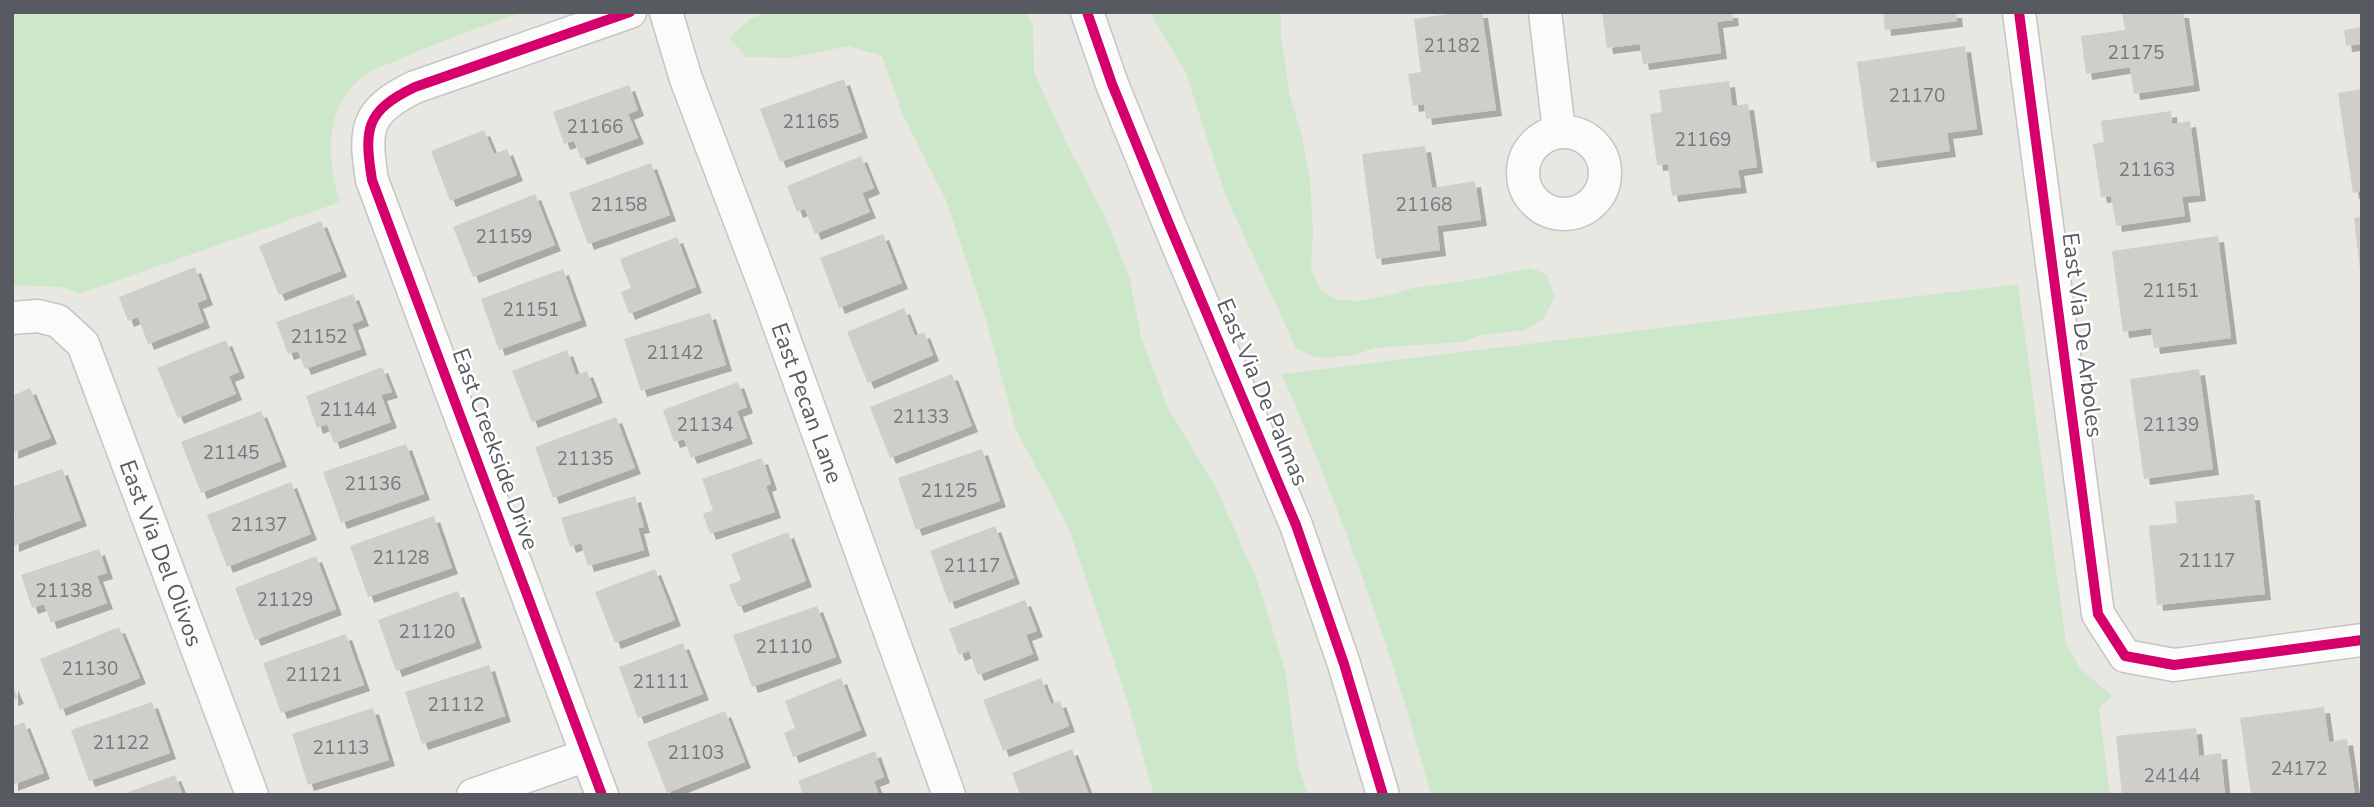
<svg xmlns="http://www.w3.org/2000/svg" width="2374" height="807" font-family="'Nunito Sans',sans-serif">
	<defs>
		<filter id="shadow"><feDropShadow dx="6" dy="6" stdDeviation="0" flood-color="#0004"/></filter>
	</defs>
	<rect width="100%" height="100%" fill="#e8e7e2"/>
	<g fill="#cde7cb">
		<path d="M12,12H523C480,27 438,42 396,61C386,65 371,69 362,77C324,110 326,158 340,202L79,294L62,287L12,285Z"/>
		<polygon points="774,12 1024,12 1033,24 1034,72 1068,146 1105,216 1130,280 1142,340 1167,406 1216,488 1257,580 1285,670 1298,766 1308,795 1154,795 1127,700 1068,526 1016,430 986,320 946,200 903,115 882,56 848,46 789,58 747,57 729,38 751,18"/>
		<polygon points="1153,12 1281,12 1281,35 1289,92 1302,136 1310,180 1313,231 1311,268 1320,289 1337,300 1356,301 1390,295 1414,288 1471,280 1530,268 1547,274 1555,297 1543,319 1525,330 1481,335 1462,342 1374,348 1354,355 1326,358 1311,356 1296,348 1226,197 1186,73 1154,20"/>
		<path d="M2018,284L2066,644L2080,668L2112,696L2099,708L2110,795H1431C1393,651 1340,511 1282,374Z"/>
	</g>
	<g fill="#cfcecb" filter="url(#shadow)">
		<polygon points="1462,12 1482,12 1496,110 1426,119 1424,104 1413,106 1408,74 1421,72 1414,19"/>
		<polygon points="1602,12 1732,12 1733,20 1717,22 1721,53 1643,64 1640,44 1607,48"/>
		<polygon points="1883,12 1956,12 1957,21 1885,30"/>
		<polygon points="2122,12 2183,12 2194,85 2134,94 2130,67 2086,74 2081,36 2125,30"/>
		<polygon points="2362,27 2362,44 2346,46 2344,30"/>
		<polygon points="1965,46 1977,129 1947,133 1950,151 1871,162 1857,62"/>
		<polygon points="844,79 862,132 780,162 760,109"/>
		<polygon points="1729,81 1732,106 1748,104 1757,167 1738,170 1741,187 1672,196 1668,164 1657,165 1650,114 1662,112 1659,90"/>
		<polygon points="629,85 638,110 628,114 638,138 581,159 574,141 564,144 553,112"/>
		<polygon points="2362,89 2362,191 2353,193 2338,93"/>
		<polygon points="2171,111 2172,124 2190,121 2200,195 2182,197 2185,216 2116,226 2111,196 2101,197 2093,144 2104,142 2101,121"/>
		<polygon points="484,130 494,154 507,149 517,175 450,201 431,151"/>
		<polygon points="1425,146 1432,188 1475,181 1481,220 1437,226 1440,250 1376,259 1362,154"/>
		<polygon points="861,156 874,188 862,193 870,212 815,234 805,209 797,212 787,186"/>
		<polygon points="651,163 670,215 588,244 569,193"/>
		<polygon points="535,194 555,245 473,277 453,227"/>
		<polygon points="2362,217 2362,270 2360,270 2354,218"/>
		<polygon points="321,221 341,271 279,295 259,246"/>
		<polygon points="883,234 902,283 839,308 820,258"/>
		<polygon points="2218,236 2231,338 2154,348 2151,328 2123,332 2112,251"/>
		<polygon points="677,237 696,287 629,314 621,292 631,288 620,259"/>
		<polygon points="195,267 207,299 197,303 204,322 148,344 138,317 128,321 119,297"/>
		<polygon points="563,269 581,320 499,350 481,299"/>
		<polygon points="353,294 363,320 352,324 361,349 305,369 298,351 288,354 276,322"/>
		<polygon points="904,308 915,336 924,332 933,355 868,383 847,332"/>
		<polygon points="710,313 726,365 641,391 624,339"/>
		<polygon points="226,340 239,372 229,376 236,394 178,418 157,368"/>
		<polygon points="567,350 576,375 587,371 597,397 532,422 512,371"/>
		<polygon points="382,367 392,392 381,395 391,422 334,443 327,424 317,428 306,396"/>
		<polygon points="2199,369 2213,469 2144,479 2130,379"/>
		<polygon points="952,374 972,426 890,458 870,407"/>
		<polygon points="738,382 747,407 737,411 747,438 691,458 684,439 674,442 663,410"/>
		<polygon points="30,388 51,438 12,453 12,396"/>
		<polygon points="261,411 281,461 201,493 181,442"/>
		<polygon points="616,417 635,468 553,498 535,447"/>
		<polygon points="406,444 424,494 341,523 323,472"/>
		<polygon points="982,449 1000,501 916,530 898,478"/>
		<polygon points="762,458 771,484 766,486 775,512 710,534 703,514 713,510 702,479"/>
		<polygon points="62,469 81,520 13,546 12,520 15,519 12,511 12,487"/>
		<polygon points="291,482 311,534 227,567 207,515"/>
		<polygon points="2254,494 2265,594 2157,605 2149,526 2177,523 2175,502"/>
		<polygon points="635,496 644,527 638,528 644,550 588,566 581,543 570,547 561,518"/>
		<polygon points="434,516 452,568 368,597 350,546"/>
		<polygon points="995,526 1014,578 949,603 930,551"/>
		<polygon points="788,532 806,581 738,607 729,585 741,580 731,554"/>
		<polygon points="99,549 107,573 97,576 107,603 51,623 44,604 32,608 21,575"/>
		<polygon points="316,556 336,609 255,640 235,588"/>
		<polygon points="655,569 675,620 615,643 595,592"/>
		<polygon points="458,591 476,642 396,671 378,620"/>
		<polygon points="1025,600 1037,631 1026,635 1033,654 978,675 969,651 959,655 949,629"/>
		<polygon points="817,606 836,657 752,687 733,635"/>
		<polygon points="119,627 140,678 60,710 40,659"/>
		<polygon points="346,634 364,685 281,713 263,663"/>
		<polygon points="683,643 703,694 638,718 619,667"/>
		<polygon points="489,665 505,716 422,744 405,692"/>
		<polygon points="841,678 861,730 793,757 784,733 795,728 785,701"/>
		<polygon points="1041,678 1051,704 1060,701 1069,726 1003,751 983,700"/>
		<polygon points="12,684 18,698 12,700"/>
		<polygon points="152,702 170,753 89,781 71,730"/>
		<polygon points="2324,707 2329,742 2347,739 2355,795 2251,795 2240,718"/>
		<polygon points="373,708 389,760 308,785 292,734"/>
		<polygon points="725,711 745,762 667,793 647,742"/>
		<polygon points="24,722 44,773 12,785 12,727"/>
		<polygon points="2196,728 2199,756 2221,753 2225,795 2122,795 2116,736"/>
		<polygon points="1072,749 1089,795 1020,795 1012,773"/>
		<polygon points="875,751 884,777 874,781 879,795 803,795 798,781"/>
		<polygon points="175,775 183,795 123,795 123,794"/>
	</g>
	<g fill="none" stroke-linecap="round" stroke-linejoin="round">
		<g stroke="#c4c5c4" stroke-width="35">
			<g id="minor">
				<path id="s1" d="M666,12L686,79L770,300L949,795"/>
				<polyline points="1087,12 1112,84 1169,224 1296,525 1344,664 1383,795"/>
				<polyline points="1545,12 1559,131"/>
				<polyline points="2019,12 2098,614 2125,656 2174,665 2362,640"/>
				<circle cx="1564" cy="173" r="41"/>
				<path id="s2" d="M12,318L38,316L58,321L83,344L252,795"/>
				<polyline points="473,795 587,755"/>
				<path d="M602,795L372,180C364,129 365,111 415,87L630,12"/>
			</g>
		</g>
		<use href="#minor" stroke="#fcfbfb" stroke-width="32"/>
		<g stroke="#fff" stroke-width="15">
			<g id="cycleway">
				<polyline points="1087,12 1112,84 1169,224 1296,525 1344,664 1383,795"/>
				<polyline points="2019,12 2098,614 2125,656 2174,665 2362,640"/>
				<path d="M602,795L372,180C364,129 365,111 415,87L630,12"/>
			</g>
		</g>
		<use href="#cycleway" stroke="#d6006c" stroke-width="10"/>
	</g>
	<g text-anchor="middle" stroke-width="5" stroke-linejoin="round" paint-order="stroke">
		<g font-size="19" fill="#76797c">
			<text x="1452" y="52">21182</text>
			<text x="2136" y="59">21175</text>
			<text x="1917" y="102">21170</text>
			<text x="811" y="128">21165</text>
			<text x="595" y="133">21166</text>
			<text x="1703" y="146">21169</text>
			<text x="2147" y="176">21163</text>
			<text x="619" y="211">21158</text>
			<text x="1424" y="211">21168</text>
			<text x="504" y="243">21159</text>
			<text x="2171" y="297">21151</text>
			<text x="531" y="316">21151</text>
			<text x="319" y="343">21152</text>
			<text x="675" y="359">21142</text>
			<text x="348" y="416">21144</text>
			<text x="921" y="423">21133</text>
			<text x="705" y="431">21134</text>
			<text x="2171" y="431">21139</text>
			<text x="231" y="459">21145</text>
			<text x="585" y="465">21135</text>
			<text x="373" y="490">21136</text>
			<text x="949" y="497">21125</text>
			<text x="259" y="531">21137</text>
			<text x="401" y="564">21128</text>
			<text x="2207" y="567">21117</text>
			<text x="972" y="572">21117</text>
			<text x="64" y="597">21138</text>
			<text x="285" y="606">21129</text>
			<text x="427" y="638">21120</text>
			<text x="784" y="653">21110</text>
			<text x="90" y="675">21130</text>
			<text x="314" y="681">21121</text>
			<text x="661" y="688">21111</text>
			<text x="456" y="711">21112</text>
			<text x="121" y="749">21122</text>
			<text x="341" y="754">21113</text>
			<text x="696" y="759">21103</text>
			<text x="2299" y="775">24172</text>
			<text x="2172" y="782">24144</text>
		</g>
		<g font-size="23" fill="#575b61" stroke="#fff">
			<text transform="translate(2083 335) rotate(83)" y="8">East Via De Arboles</text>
			<text transform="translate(1263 392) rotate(67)" y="8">East Via De Palmas</text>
			<text dy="8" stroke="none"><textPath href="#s1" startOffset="416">East Pecan Lane</textPath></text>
			<text transform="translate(496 449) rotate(70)" y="8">East Creekside Drive</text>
			<text dy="8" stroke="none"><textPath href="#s2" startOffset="304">East Via Del Olivos</textPath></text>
		</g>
	</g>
	<rect width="2374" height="807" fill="none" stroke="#575b61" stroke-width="28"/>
</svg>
